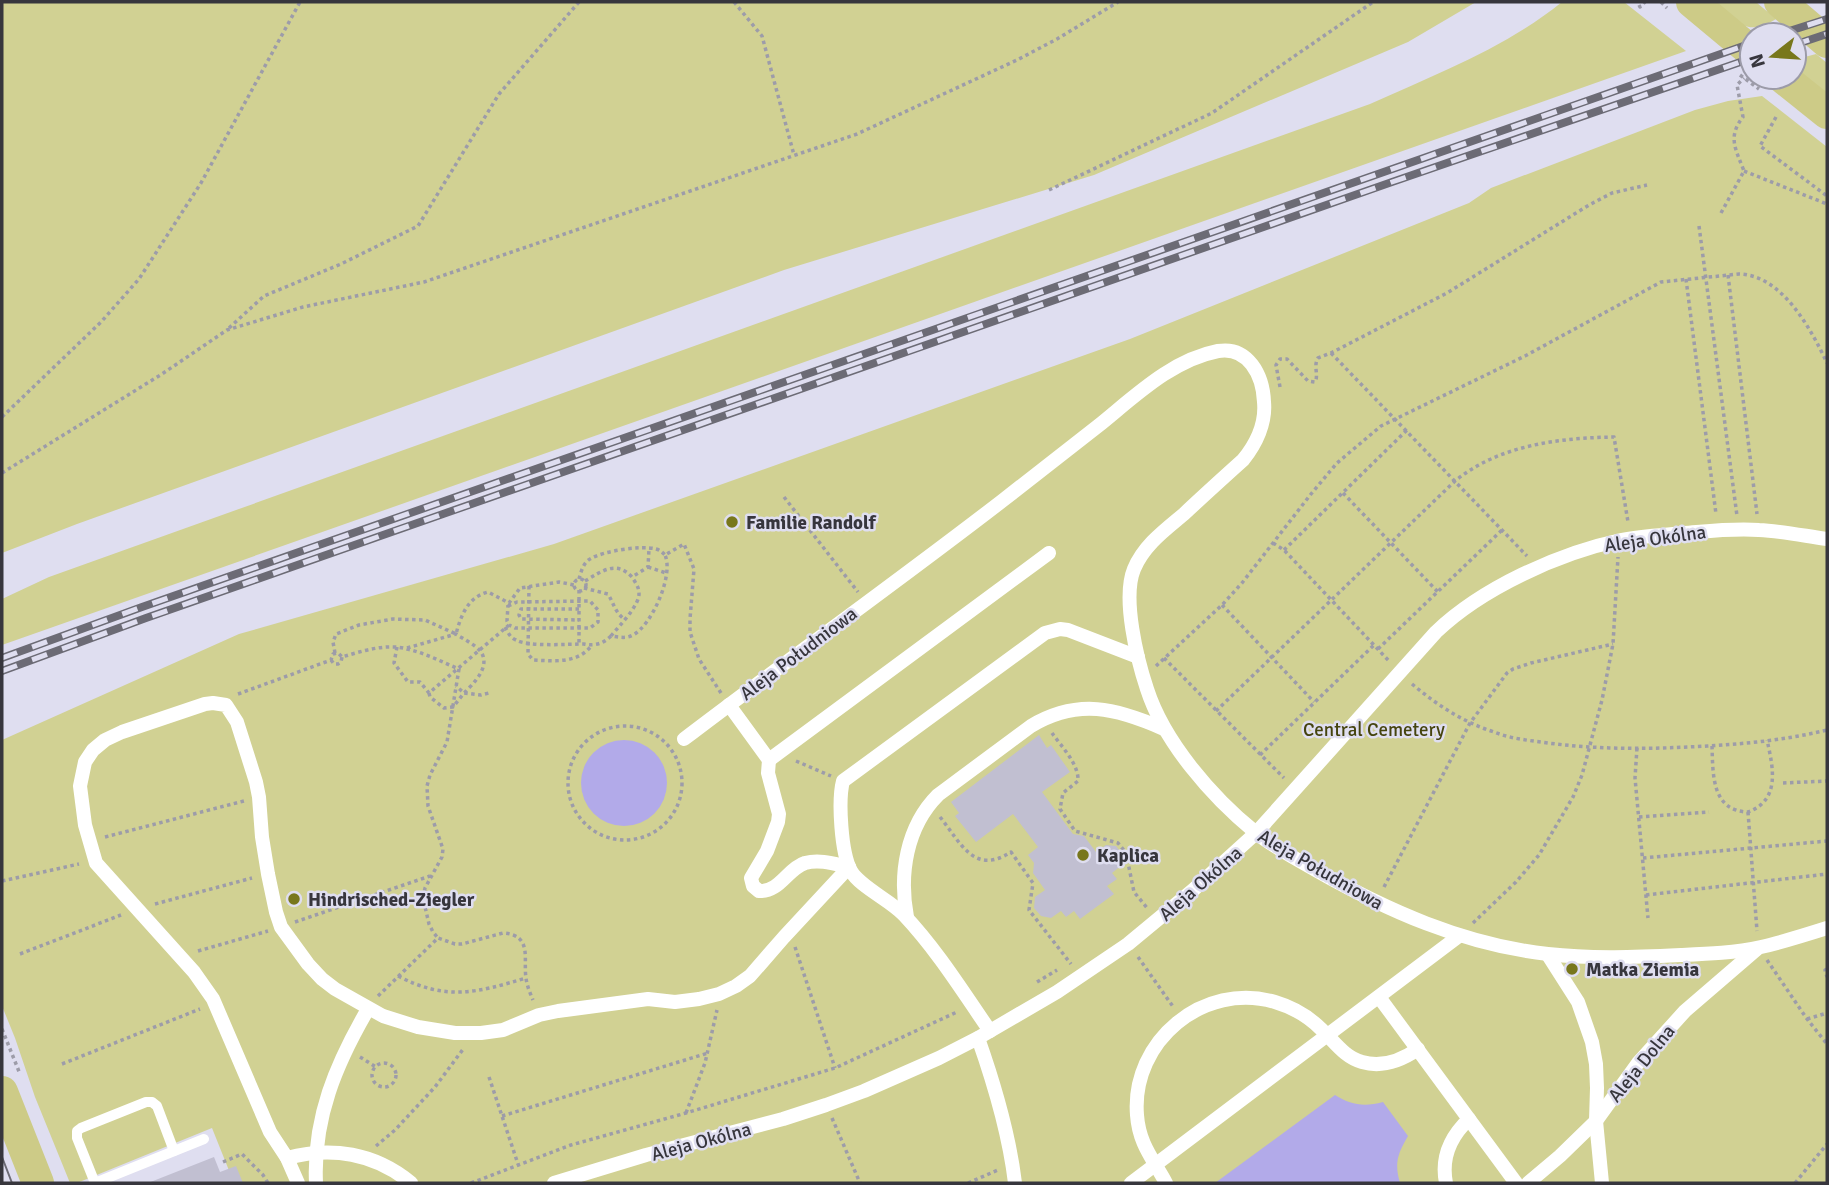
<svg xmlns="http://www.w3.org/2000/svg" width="1829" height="1185" font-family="Signika,sans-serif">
	<rect width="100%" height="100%" fill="#dfdef0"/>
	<g fill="#d1d193">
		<polygon points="2,2 1476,2 1408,42 1094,175 784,270 77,524 2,553"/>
		<path d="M1562,2H1624L1686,51L2,645V599L49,577L1370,104C1436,74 1505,48 1562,2Z"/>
		<path d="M1714,2H1756L1776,19C1746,38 1737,21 1714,2Z"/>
		<polygon points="1816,54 1827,63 1827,96 1794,68 1794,60"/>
		<polygon points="1762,96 1827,147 1827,1183 234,1183 212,1128 77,1183 70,1183 35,1097 15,1038 2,1006 2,740 239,634 554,544 1130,339 1469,203 1491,188 1695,110 1728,101"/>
	</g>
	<g fill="#b2aae9">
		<circle cx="624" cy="783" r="43"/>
		<path d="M1335,1095C1351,1105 1364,1107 1383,1102L1408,1136C1398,1153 1394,1163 1400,1183H1215Z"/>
	</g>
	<g fill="#c1bfd1">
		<polygon points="1039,735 1047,748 1051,745 1070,772 1042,792 1073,834 1084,836 1096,852 1106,845 1116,846 1123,855 1122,865 1112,873 1117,879 1107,886 1114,894 1080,919 1074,911 1066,917 1061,911 1051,918 1041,916 1034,908 1035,897 1045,890 1033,873 1034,863 1028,855 1038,847 1013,814 976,842 955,816 959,813 951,802"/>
		<polygon points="214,1157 220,1172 236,1166 243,1183 148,1183"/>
	</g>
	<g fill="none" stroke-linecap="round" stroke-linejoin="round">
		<g stroke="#9d9ca9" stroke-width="3.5" stroke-dasharray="3.5 3.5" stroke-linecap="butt">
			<polyline points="734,2 762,36 794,155"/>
			<polyline points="1661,2 1667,8"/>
			<polyline points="1639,5 1640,7 1645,2"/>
			<polyline points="1740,75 1759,89"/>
			<polyline points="1776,117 1760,146 1827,196"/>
			<polyline points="1744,171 1827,204"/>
			<polyline points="1049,190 1212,113 1373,2"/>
			<path d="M1721,213L1744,171C1736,150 1727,137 1743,117L1737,85L1744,78"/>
			<polyline points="1699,226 1737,516"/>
			<polyline points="1728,275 1757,514"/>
			<polyline points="1686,279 1716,514"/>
			<polyline points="229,328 264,296 341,264 418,226 499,94 579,2"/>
			<polyline points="1331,353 1527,556"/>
			<path d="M1280,387L1276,365L1280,359H1287L1308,381L1315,382C1319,375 1313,366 1318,358L1331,353L1447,293L1589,205L1612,193L1647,185"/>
			<polyline points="2,417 101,322 139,279 201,183 300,2"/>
			<polyline points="2,473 162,374 227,330 303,307 424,282 857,134 1017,60 1057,39 1118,2"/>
			<polyline points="1343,493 1438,592"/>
			<polyline points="784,497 858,592"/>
			<polyline points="1273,543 1284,550 1389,661"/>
			<polyline points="1284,550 1407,430"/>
			<polyline points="648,567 666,573"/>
			<path d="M579,579C581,572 583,563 590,559C603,551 641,545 656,549C660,550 662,552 665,555"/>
			<circle cx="580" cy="585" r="6"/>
			<path d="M585,581C602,571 616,560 632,577L648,567L649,549"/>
			<path d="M529,586L528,654L533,660C554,661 578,664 592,645"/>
			<path d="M584,588L608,594C614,604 615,612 624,619"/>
			<polyline points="579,590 579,644"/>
			<polyline points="1222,605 1314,702"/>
			<polyline points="508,606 517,602 590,601 598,610 598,622 590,628 515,628 509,625"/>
			<polyline points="579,609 521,609 519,615 521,619 579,620"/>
			<path d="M505,627C508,632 510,638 516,640C528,647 568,644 584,644C595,646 603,644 611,636C619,637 626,639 633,635C652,625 674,575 665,555L684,544L694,569L690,619V632L699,659L721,693"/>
			<path d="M611,636C619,626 640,605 639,593C639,587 635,582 632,577"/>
			<polyline points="397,647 394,663 408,682 420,682 429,693 509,625 507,621 508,605"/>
			<path d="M407,648L456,634C463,639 476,645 481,652C491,667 473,684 464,693L456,686"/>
			<polyline points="1378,649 1502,530"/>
			<path d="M335,653L333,642L336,634L359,625L393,619L425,620L456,634C461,615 468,597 488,592L509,603L520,588L559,582L574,585"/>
			<polyline points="1164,658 1284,778"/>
			<polyline points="331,660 334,664 338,664 341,662 342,657"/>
			<path d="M1156,666L1222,605L1242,583L1311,494L1337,463L1381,426L1525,356L1661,282L1739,274C1782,275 1811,329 1827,363"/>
			<path d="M1412,684C1437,705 1463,722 1494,732C1509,738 1525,740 1541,742C1582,748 1622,749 1663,748C1718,746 1774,743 1827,730"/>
			<polyline points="429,693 430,697 444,708 453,707 464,693 481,695 489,693"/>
			<path d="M238,694L331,660L333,654L338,653L342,657C362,651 387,643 407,649C425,653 442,662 459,669L447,742L430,775L427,786L428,806L443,849L442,857L425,888L423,898L429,924L433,932L438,938"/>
			<path d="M1216,711L1455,481C1499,445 1559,438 1614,437L1628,522"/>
			<circle cx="625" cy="783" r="57"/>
			<path d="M1052,733C1061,746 1079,764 1078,781L1063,793L1060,809L1075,831L1118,843L1126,853L1134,892L1148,909"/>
			<path d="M1712,746C1713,773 1711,811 1748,812C1781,800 1773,767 1767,740"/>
			<polyline points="1637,748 1635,778 1648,918"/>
			<polyline points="1260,755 1374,645"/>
			<polyline points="796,761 831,776"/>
			<polyline points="1783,783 1827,781"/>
			<polyline points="1748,812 1757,931"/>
			<path d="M940,817C961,843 974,876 1011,852L1033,883L1029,910L1071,964"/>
			<polyline points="1639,817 1709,812"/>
			<polyline points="105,837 244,801"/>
			<polyline points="1643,858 1827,841"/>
			<polyline points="2,881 79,864"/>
			<polyline points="1384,887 1470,723 1507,673 1513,669 1531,663 1613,644"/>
			<polyline points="1646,895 1827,874"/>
			<polyline points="155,904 252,878"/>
			<polyline points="295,922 430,876"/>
			<polyline points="1473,923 1516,882 1539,855 1573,797 1582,775 1602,700 1613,644 1618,557"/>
			<polyline points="795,947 835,1068"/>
			<polyline points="198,951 268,931"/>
			<polyline points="20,954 121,915"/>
			<polyline points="1138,957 1174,1008"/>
			<polyline points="1767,960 1807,1019 1827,1044"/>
			<polyline points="1827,969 1825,970 1827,977"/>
			<path d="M398,976C446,1001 476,993 526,978"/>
			<polyline points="1037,982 1057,970"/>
			<path d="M378,996L438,938L455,944H462L503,933C533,935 523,959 526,978C527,986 530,993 533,1000"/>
			<polyline points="1807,1019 1827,1013"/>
			<polyline points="2,1029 20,1074"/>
			<polyline points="360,1057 376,1067"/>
			<circle cx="384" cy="1075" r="12"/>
			<polyline points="62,1064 200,1009"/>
			<polyline points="489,1077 518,1164"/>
			<polyline points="686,1113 705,1063 717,1010"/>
			<polyline points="502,1116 708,1053"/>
			<polyline points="832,1118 860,1183"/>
			<polyline points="376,1146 395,1130 435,1087 464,1048"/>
			<polyline points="223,1162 242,1154 263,1175 268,1183"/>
			<polyline points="471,1183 571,1145 686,1113 835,1068 957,1012"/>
			<polyline points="968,1183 998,1170"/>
			<polyline points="1795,1183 1827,1144"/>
		</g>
		<g stroke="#fff" stroke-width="10">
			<polyline points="95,1183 77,1138 77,1131 81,1128 146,1102 152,1102 157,1106 174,1151"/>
			<polyline points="95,1183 204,1139"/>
		</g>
		<g stroke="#fff" stroke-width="14">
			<path d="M729,705L769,760L768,773L779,814L778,822L767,851L751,878L753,886L759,891C780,892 787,869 805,863C820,859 835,864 849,867"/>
			<path d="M684,739C789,659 897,582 1002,501C1034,476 1066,451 1098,426C1133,398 1171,360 1218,351C1248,346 1263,375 1264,402C1266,423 1256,444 1243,460C1223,478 1203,496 1184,514C1165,530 1144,545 1134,569C1122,598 1137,659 1147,689C1164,742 1212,797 1255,832C1272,846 1294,858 1314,869C1386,910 1464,945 1548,954C1592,959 1637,957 1681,955C1707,954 1735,953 1761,947C1783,942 1805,935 1827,928"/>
			<polyline points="769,760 1049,553"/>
			<path d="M907,917C899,875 906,827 938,795L1031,726C1078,698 1116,708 1164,729"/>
			<polyline points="1548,955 1578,1002 1592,1042 1596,1064 1597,1088 1596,1121 1602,1183"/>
			<polyline points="1379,997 1516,1183"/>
			<path d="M990,1031C963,992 937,950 904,915C890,900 860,887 851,871C841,853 838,800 843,781L1045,633L1060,629L1068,630L1138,657"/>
			<path d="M978,1038C995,1086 1009,1133 1015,1183"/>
			<path d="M287,1158C331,1146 375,1153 411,1183"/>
			<polyline points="298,1183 287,1158 270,1132 213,999 194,972 96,863 85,825 80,786 85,762 93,750 105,740 122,732 205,704 213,703 226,705 237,722 256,782 259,797 262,837 268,874 276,912 281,927 308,964 322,979 335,989 383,1016 418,1027 455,1033 481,1033 503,1030 539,1015 558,1011 648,999 675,1002 699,999 719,994 736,986 750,976 784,937 849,867"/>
			<path d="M316,1183C313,1118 336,1064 368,1009"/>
			<path d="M554,1183L646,1155L783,1119L826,1105L864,1091L939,1058L978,1038L1057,992L1128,944L1192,891L1256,833L1436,632C1482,588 1559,553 1621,540C1641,536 1663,535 1684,533C1709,531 1734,528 1759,530C1782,531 1805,536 1827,539"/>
			<polyline points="1131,1183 1459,936"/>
			<path d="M1166,1183C1153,1159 1139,1144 1137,1115C1131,1041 1204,981 1275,1002C1292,1007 1308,1016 1321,1029C1334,1041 1344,1057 1362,1062C1382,1068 1402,1060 1418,1049"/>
			<path d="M1446,1183C1441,1158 1450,1137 1469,1119"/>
			<polyline points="1528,1183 1560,1156 1596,1121 1638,1063 1685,1011 1757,949"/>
		</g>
		<g stroke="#cdcb87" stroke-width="32">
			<polyline points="1692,2 1752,52"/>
			<polyline points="1780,2 1827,42"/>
			<polyline points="1782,77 1827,113"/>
			<polyline points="2,1092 38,1183"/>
		</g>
		<polyline stroke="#6c6b75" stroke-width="2" points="2,1157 12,1183"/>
		<g stroke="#6c6b75" stroke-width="8">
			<g id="rail">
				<polyline points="1777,35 1827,19"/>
				<polyline points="1794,45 1827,34"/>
				<polyline points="2,658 142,607 1752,43"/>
				<polyline points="2,671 146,618 443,514 1392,182 1752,58"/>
			</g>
		</g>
		<use href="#rail" stroke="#dfdef0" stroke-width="5" stroke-dasharray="16" stroke-linecap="butt"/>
	</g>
	<g fill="#78771c" stroke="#dfdef0" stroke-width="2.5">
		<circle cx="732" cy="522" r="7"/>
		<circle cx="1083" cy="855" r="7"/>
		<circle cx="294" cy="899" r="7"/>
		<circle cx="1572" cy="969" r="7"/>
	</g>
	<g text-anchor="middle" stroke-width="5" stroke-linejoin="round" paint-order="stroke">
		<g font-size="19" font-weight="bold" fill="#37363d" stroke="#dfdef0" text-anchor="start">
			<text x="746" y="529">Familie Randolf</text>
			<text x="1097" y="862">Kaplica</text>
			<text x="308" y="906">Hindrisched-Ziegler</text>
			<text x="1586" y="976">Matka Ziemia</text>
		</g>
		<g font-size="19" fill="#37363d" stroke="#dfdef0">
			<text transform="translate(1655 538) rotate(-8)" y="7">Aleja Okólna</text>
			<text transform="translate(798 653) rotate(-37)" y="7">Aleja Południowa</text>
			<text transform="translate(1321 869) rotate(30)" y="7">Aleja Południowa</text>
			<text transform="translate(1200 883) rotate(-41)" y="7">Aleja Okólna</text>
			<text transform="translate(1641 1063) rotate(-51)" y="7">Aleja Dolna</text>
			<text transform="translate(701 1141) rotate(-15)" y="7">Aleja Okólna</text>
		</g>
		<g font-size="19" fill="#45440e" stroke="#dfdef0">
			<text x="1374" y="736">Central Cemetery</text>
		</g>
	</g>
	<rect width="1829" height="1185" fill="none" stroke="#37363d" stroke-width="7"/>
	<g transform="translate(1773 56) rotate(253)"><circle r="33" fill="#dfdef0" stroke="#9c9ba8" stroke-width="2"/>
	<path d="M0-5L12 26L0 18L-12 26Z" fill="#78771c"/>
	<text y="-10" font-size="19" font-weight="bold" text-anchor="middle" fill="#37363d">N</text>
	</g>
</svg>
